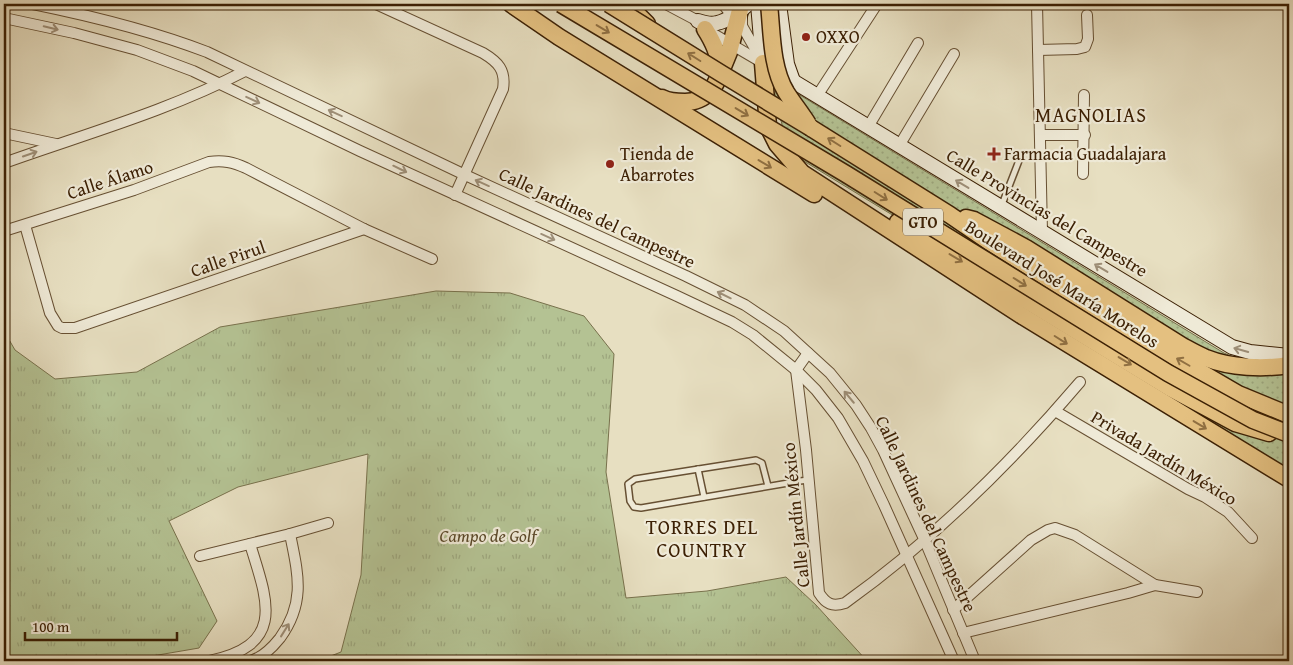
<svg xmlns="http://www.w3.org/2000/svg" width="1293" height="665" font-family="'Gentium Book Plus',serif">
	<defs>
		<pattern id="grass-dots" width="8" height="8" patternUnits="userSpaceOnUse" patternTransform="scale(1.25)"><rect width="8" height="8" fill="#b4c293"/><path d="M2 2h.1M6 6h.1" fill="none" stroke="#9ca67d" stroke-width="1.8" stroke-linecap="round"/></pattern>
		<pattern id="park-tufts" width="24" height="20" patternUnits="userSpaceOnUse" patternTransform="scale(1.25)"><rect width="24" height="20" fill="#b4c293"/><path d="M3 7l-1-3M5 7V3M7 7l1-3M15 17l-1-3M17 17v-4M19 17l1-3" fill="none" stroke="#9ca67d"/></pattern>
	</defs>
	<rect width="100%" height="100%" fill="#e7dfc1"/>
	<filter id="stains"><feTurbulence type="fractalNoise" baseFrequency=".004" numOctaves="4"/><feColorMatrix values="0 0 0 0 .2 0 0 0 0 .09 0 0 0 0 .02 0 0 0 .5 -.17"/></filter>
	<radialGradient id="worn" r=".72"><stop offset=".6" stop-color="#630" stop-opacity="0"/><stop offset="1" stop-color="#630" stop-opacity=".3"/></radialGradient>
	<polygon fill="url(#grass-dots)" stroke="#78714c" points="780,83 1224,353 1236,358 1289,370 1289,472 894,226 963,258 789,152 775,97 775,87"/>
	<polygon fill="url(#park-tufts)" stroke="#78714c" points="436,291 510,293 584,316 614,354 606,472 626,598 707,591 786,577 816,605 867,661 318,661 341,652 361,575 368,454 238,487 169,521 217,621 199,648 123,661 4,661 4,331 15,350 55,379 137,372 220,327"/>
	<g fill="none" stroke-linecap="round" stroke-linejoin="round">
		<g stroke="#675033" stroke-width="8">
			<g id="lane">
				<polyline points="1001,207 1020,158"/>
				<polyline points="698,469 704,497"/>
				<polyline points="768,486 762,463 756,460 635,479 628,484 630,501 634,507 641,508 800,481 809,480"/>
			</g>
		</g>
		<g stroke="#675033" stroke-width="12">
			<g id="street">
				<path d="M33,4C92,16 150,30 207,52L463,174L686,276L745,305L784,331L830,373L856,405L871,428L883,450L925,541L975,661"/>
				<path d="M376,4L483,53C498,62 506,70 503,89L455,195"/>
				<polyline points="666,4 698,21 705,29 763,63"/>
				<polyline points="723,4 736,21"/>
				<polyline points="1037,4 1042,232"/>
				<polyline points="742,16 742,26 761,59"/>
				<polyline points="4,18 74,33 137,50 193,71 360,151 677,296 732,322 753,335 796,370 816,390 838,418 863,461 884,505 954,661"/>
				<polyline points="1038,50 1077,49 1085,47 1088,39 1087,15"/>
				<polyline points="817,96 877,4"/>
				<polyline points="868,127 918,43"/>
				<polyline points="4,133 56,144"/>
				<polyline points="1040,135 1085,135"/>
				<polyline points="899,146 954,54"/>
				<path d="M4,163C85,134 168,111 245,71"/>
				<polyline points="1083,174 1084,95"/>
				<polyline points="25,225 50,313 58,326 62,328 75,328 364,229"/>
				<path d="M4,231L134,190L209,162C223,160 233,162 246,168L364,229L432,259"/>
				<path d="M808,353L796,370L806,450L819,593C826,604 832,607 845,603C933,540 1010,464 1080,382"/>
				<polyline points="1055,411 1188,489 1205,497 1228,512 1252,538"/>
				<polyline points="200,556 290,534 328,523"/>
				<polyline points="953,610 1031,540 1048,530 1055,528 1075,535 1155,585 1197,592"/>
				<polyline points="963,633 1128,593 1155,585"/>
				<path d="M209,661C286,645 268,602 250,544"/>
				<path d="M250,661C262,658 272,648 280,638C306,602 298,574 290,534"/>
			</g>
		</g>
		<g stroke="#3c2004" stroke-width="16">
			<g id="secondary">
				<polyline points="758,4 763,63 1232,347 1250,352 1289,356"/>
				<polyline points="779,4 787,64 793,81"/>
				<path d="M698,21C704,23 711,25 717,23C727,21 741,11 748,4"/>
			</g>
		</g>
		<g stroke="#3c2004" stroke-width="19">
			<g id="primary">
				<polyline points="511,4 559,37 814,194"/>
				<polyline points="627,4 647,24"/>
				<polyline points="763,63 768,126 777,144 802,173 1024,317 1289,479"/>
				<polyline points="720,74 729,52 740,10"/>
				<path d="M662,98C669,102 678,102 685,102C705,102 720,86 719,66C719,53 712,40 705,29"/>
				<polyline points="811,128 950,215 988,241 1159,348 1238,394 1289,415"/>
				<path d="M966,218L974,220L1026,248L1184,347C1192,351 1199,355 1206,358C1231,368 1263,369 1289,365"/>
				<polyline points="898,222 1170,388 1235,423 1269,433"/>
			</g>
		</g>
		<use href="#lane" stroke="#efead7" stroke-width="5"/>
		<use href="#street" stroke="#efead7" stroke-width="10"/>
		<use href="#secondary" stroke="#efead7" stroke-width="14"/>
		<use href="#primary" stroke="#e4c080" stroke-width="16"/>
		<g stroke="#3c2004" stroke-width="19" stroke-linecap="butt">
			<g id="primary-bridge">
				<polyline points="561,4 846,174 1168,373 1253,420 1289,434"/>
				<polyline points="609,4 722,74 811,128"/>
				<path d="M769,4C772,32 771,67 786,92C793,103 801,113 808,124"/>
			</g>
		</g>
		<use href="#primary-bridge" stroke="#e4c080" stroke-width="16"/>
	</g>
	<defs><path id="oneway-shaft" d="M-6 0H5M1.5-3L5.5 0L1.5 3" fill="none" stroke-width="1.6" stroke-linecap="round" stroke-linejoin="round" transform="scale(1.25)"/></defs>
	<g stroke="#9e8f78">
		<use href="#oneway-shaft" transform="translate(51 28) rotate(13)"/>
		<use href="#oneway-shaft" transform="translate(253 100) rotate(25)"/>
		<use href="#oneway-shaft" transform="translate(335 113) rotate(-155)"/>
		<use href="#oneway-shaft" transform="translate(30 154) rotate(-19)"/>
		<use href="#oneway-shaft" transform="translate(400 169) rotate(26)"/>
		<use href="#oneway-shaft" transform="translate(482 183) rotate(-156)"/>
		<use href="#oneway-shaft" transform="translate(962 184) rotate(-149)"/>
		<use href="#oneway-shaft" transform="translate(548 237) rotate(24)"/>
		<use href="#oneway-shaft" transform="translate(1101 268) rotate(-149)"/>
		<use href="#oneway-shaft" transform="translate(724 295) rotate(-154)"/>
		<use href="#oneway-shaft" transform="translate(1241 350) rotate(-164)"/>
		<use href="#oneway-shaft" transform="translate(849 397) rotate(-130)"/>
		<use href="#oneway-shaft" transform="translate(285 630) rotate(-58)"/>
	</g>
	<g stroke="#907042">
		<use href="#oneway-shaft" transform="translate(603 29) rotate(31)"/>
		<use href="#oneway-shaft" transform="translate(694 57) rotate(-148)"/>
		<use href="#oneway-shaft" transform="translate(742 112) rotate(31)"/>
		<use href="#oneway-shaft" transform="translate(834 142) rotate(-148)"/>
		<use href="#oneway-shaft" transform="translate(765 164) rotate(31)"/>
		<use href="#oneway-shaft" transform="translate(881 196) rotate(32)"/>
		<use href="#oneway-shaft" transform="translate(956 258) rotate(31)"/>
		<use href="#oneway-shaft" transform="translate(1020 282) rotate(32)"/>
		<use href="#oneway-shaft" transform="translate(1061 340) rotate(32)"/>
		<use href="#oneway-shaft" transform="translate(1125 361) rotate(31)"/>
		<use href="#oneway-shaft" transform="translate(1183 362) rotate(-150)"/>
		<use href="#oneway-shaft" transform="translate(1200 425) rotate(31)"/>
	</g>
	<g fill="#8f2418" stroke="#efead7" stroke-width="2">
		<circle cx="806" cy="37" r="5"/>
		<path d="M991.5 146.5h5v5h5v5h-5v5h-5v-5h-5v-5h5z"/>
		<circle cx="610" cy="164" r="5"/>
	</g>
	<g text-anchor="middle" stroke-width="4.5" stroke-linejoin="round" paint-order="stroke">
		<rect fill="#efead7" stroke="#725d43" stroke-width="1" x="903" y="208.5" width="40" height="27" rx="4"/>
		<g font-size="16" font-weight="bold" fill="#3c2004">
			<text x="923" y="228">GTO</text>
		</g>
		<g font-size="18" fill="#3c2004" stroke="#efead7" text-anchor="start">
			<text x="816" y="43">OXXO</text>
			<text x="620" y="160">Tienda de<tspan x="620" dy="21">Abarrotes</tspan></text>
			<text x="1004" y="160">Farmacia Guadalajara</text>
		</g>
		<g font-size="18" fill="#3c2004" stroke="#efead7">
			<text transform="translate(110 180) rotate(-18)" y="6">Calle Álamo</text>
			<text transform="translate(1047 213) rotate(31)" y="6">Calle Provincias del Campestre</text>
			<text transform="translate(597 218) rotate(25)" y="6">Calle Jardines del Campestre</text>
			<text transform="translate(228 259) rotate(-19)" y="6">Calle Pirul</text>
			<text transform="translate(1062 284) rotate(32)" y="6">Boulevard José María Morelos</text>
			<text transform="translate(1164 458) rotate(31)" y="6">Privada Jardín México</text>
			<text transform="translate(926 514) rotate(65)" y="6">Calle Jardines del Campestre</text>
			<text transform="translate(796 515) rotate(-96)" y="6">Calle Jardín México</text>
		</g>
		<g font-size="18" font-style="italic" fill="#5a4828" stroke="#efead7">
			<text x="488" y="542">Campo de Golf</text>
		</g>
		<g font-size="20" letter-spacing="1" fill="#3c2004" stroke="#efead7">
			<text x="1091" y="122">MAGNOLIAS</text>
			<text x="702" y="534">TORRES DEL<tspan x="702" dy="23">COUNTRY</tspan></text>
		</g>
	</g>
	<rect width="1293" height="665" fill="none" stroke="#e7dfc1" stroke-width="20"/>
	<rect x="5" y="5" width="1283" height="655" fill="none" stroke="#3c2004" stroke-width="2.5"/>
	<rect x="10" y="10" width="1273" height="645" fill="none" stroke="#3c2004"/>
	<path d="M25 632v8h152v-8" fill="none" stroke="#3c2004" stroke-width="2.5"/>
	<text x="32" y="632" font-size="15" fill="#3c2004" stroke="#efead7" stroke-width="4" paint-order="stroke">100 m</text>
	<rect width="100%" height="100%" filter="url(#stains)"/>
	<rect width="100%" height="100%" fill="url(#worn)"/>
</svg>
